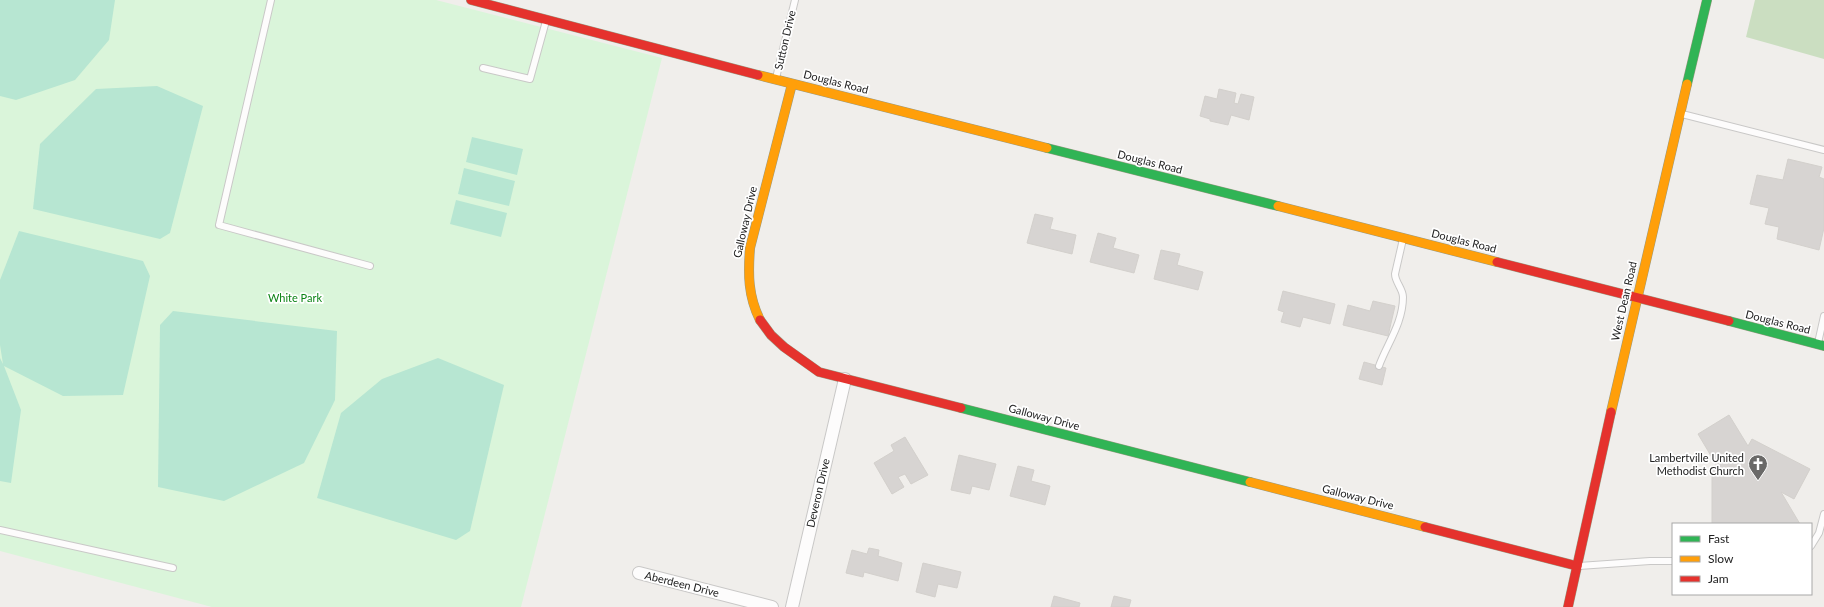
<svg xmlns="http://www.w3.org/2000/svg" width="1824" height="607" font-family="Lato,sans-serif">
	<rect width="100%" height="100%" fill="#f0eeeb"/>
	<polygon fill="#cbdec1" points="1755,0 1824,0 1824,59 1746,37"/>
	<polygon fill="#daf5da" points="0,0 436,0 662,58 521,607 212,607 0,551"/>
	<g fill="#b7e6d2">
		<polygon points="0,0 115,0 109,40 75,80 16,100 0,96"/>
		<polygon points="157,86 203,106 170,233 160,239 33,209 40,144 96,89"/>
		<polygon points="472,137 523,149 517,175 466,162"/>
		<polygon points="464,168 515,181 509,206 458,194"/>
		<polygon points="456,200 507,213 501,237 450,224"/>
		<polygon points="19,231 143,261 150,276 123,395 63,396 4,366 21,410 11,483 0,481 0,358 3,364 0,345 0,280"/>
		<polygon points="173,311 337,331 335,400 304,463 224,501 158,487 160,325"/>
		<polygon points="438,358 504,385 470,531 456,540 317,498 341,413 382,379"/>
	</g>
	<g fill="#d7d4d2" stroke="#d3d0cc">
		<polygon points="1219,89 1236,93 1234,103 1238,104 1241,94 1254,97 1249,120 1231,115 1228,125 1210,121 1210,119 1200,116 1205,96 1217,99"/>
		<polygon points="1788,159 1822,167 1819,177 1824,179 1824,228 1819,250 1777,239 1779,227 1765,224 1769,208 1750,204 1757,175 1783,180"/>
		<polygon points="1035,214 1053,218 1050,229 1076,235 1072,254 1027,243"/>
		<polygon points="1098,233 1116,238 1113,248 1139,255 1134,273 1090,262"/>
		<polygon points="1161,250 1180,254 1177,265 1203,272 1198,290 1154,279"/>
		<polygon points="1283,291 1335,304 1330,324 1303,317 1300,327 1281,322 1284,312 1278,310"/>
		<polygon points="1373,301 1395,306 1388,336 1343,325 1348,305 1370,311"/>
		<polygon points="1364,362 1386,368 1382,385 1359,379"/>
		<polygon points="1729,415 1748,446 1752,439 1810,469 1794,499 1781,492 1800,524 1712,524 1712,466 1717,466 1698,434"/>
		<polygon points="905,437 928,475 911,484 905,474 898,477 904,487 892,494 874,463 894,451 891,445"/>
		<polygon points="959,455 996,464 989,490 972,486 970,494 951,490"/>
		<polygon points="1018,466 1034,470 1031,481 1050,486 1045,505 1010,496"/>
		<polygon points="869,548 879,550 878,556 902,563 898,581 864,572 863,577 846,573 852,550 867,554"/>
		<polygon points="923,563 961,572 957,588 938,584 935,597 916,592"/>
		<polygon points="1054,596 1080,603 1079,607 1051,607"/>
		<polygon points="1114,596 1131,600 1129,607 1111,607"/>
	</g>
	<g fill="none" stroke-linecap="round" stroke-linejoin="round">
		<g stroke="#c9c8c7" stroke-width="8">
			<g id="lane">
				<polyline points="271,0 219,225 370,266"/>
				<polyline points="483,68 530,79 546,21"/>
				<polyline points="776,78 795,0"/>
				<polyline points="1682,114 1824,150"/>
				<polyline points="1818,343 1824,316"/>
				<path d="M1379,366C1387,344 1403,323 1403,297C1403,289 1395,282 1395,274L1403,239"/>
				<polyline points="0,530 173,568"/>
				<polyline points="1811,546 1819,533 1824,514"/>
				<polyline points="1579,566 1650,561 1673,561"/>
			</g>
		</g>
		<g stroke="#c9c8c7" stroke-width="14">
			<g id="street">
				<polyline points="639,573 772,607"/>
				<polyline points="792,607 845,379"/>
			</g>
		</g>
		<g stroke="#999a82" stroke-width="10">
			<g id="fast">
				<polyline points="1687,84 1707,0"/>
				<polyline points="1047,148 1278,206"/>
				<polyline points="1729,321 1824,346"/>
				<polyline points="961,408 1250,482"/>
			</g>
		</g>
		<g stroke="#999a82" stroke-width="10">
			<g id="slow">
				<polyline points="758,75 1047,148"/>
				<polyline points="1278,206 1497,262"/>
				<path d="M760,320C748,296 748,274 750,248L792,84"/>
				<polyline points="1611,412 1687,84"/>
				<polyline points="1250,482 1425,527"/>
			</g>
		</g>
		<g stroke="#999a82" stroke-width="10">
			<g id="jam">
				<polyline points="471,0 758,75"/>
				<polyline points="1497,262 1729,321"/>
				<polyline points="760,320 771,335 784,347 819,372 961,408"/>
				<polyline points="1425,527 1577,566"/>
				<polyline points="1568,607 1611,412"/>
			</g>
		</g>
		<use href="#lane" stroke="#fdfcfc" stroke-width="6"/>
		<use href="#street" stroke="#fdfcfc" stroke-width="12"/>
		<use href="#fast" stroke="#30b455" stroke-width="9"/>
		<use href="#slow" stroke="#ff9f0a" stroke-width="9"/>
		<use href="#jam" stroke="#e5322d" stroke-width="9"/>
	</g>
	<defs>
		<g id="church-pin" transform="scale(1)"><path d="M0 17L-7.5 6A9.5 9.5 0 1 1 7.5 6Z" fill="#6a6968" stroke="#fff"/><path d="M-1.2-6h2.4v3.5h3.3v2.4h-3.3V6h-2.4V-.1h-3.3v-2.4h3.3Z" fill="#fff"/></g>
	</defs>
	<g fill-rule="evenodd">
		<use href="#church-pin" x="1758" y="464"/>
	</g>
	<g text-anchor="middle" stroke-width="3.5" stroke-linejoin="round" paint-order="stroke">
		<g font-size="11" fill="#222" stroke="#fff">
			<text transform="translate(785 40) rotate(-77)" y="4">Sutton Drive</text>
			<text transform="translate(836 82) rotate(14)" y="4">Douglas Road</text>
			<text transform="translate(1150 162) rotate(14)" y="4">Douglas Road</text>
			<text transform="translate(745 222) rotate(-77)" y="4">Galloway Drive</text>
			<text transform="translate(1464 241) rotate(14)" y="4">Douglas Road</text>
			<text transform="translate(1624 301) rotate(-77)" y="4">West Dean Road</text>
			<text transform="translate(1778 322) rotate(14)" y="4">Douglas Road</text>
			<text transform="translate(1044 417) rotate(15)" y="4">Galloway Drive</text>
			<text transform="translate(818 493) rotate(-77)" y="4">Deveron Drive</text>
			<text transform="translate(1358 497) rotate(14)" y="4">Galloway Drive</text>
			<text transform="translate(682 584) rotate(14)" y="4">Aberdeen Drive</text>
		</g>
		<g font-size="11" fill="#0c8416" stroke="#fff">
			<text x="295" y="302">White Park</text>
		</g>
		<g font-size="11" fill="#222" stroke="#fff" text-anchor="end">
			<text x="1744" y="462">Lambertville United<tspan x="1744" dy="13">Methodist Church</tspan></text>
		</g>
	</g>
	<rect x="1672" y="523" width="140" height="72" fill="#ffffff" stroke="#a7a7a7"/>
	<rect x="1680" y="536" width="20" height="6" fill="#30b455" stroke="#a7a7a7"/>
	<text x="1708" y="543" font-size="12" fill="#222222">Fast</text>
	<rect x="1680" y="556" width="20" height="6" fill="#ff9f0a" stroke="#a7a7a7"/>
	<text x="1708" y="563" font-size="12" fill="#222222">Slow</text>
	<rect x="1680" y="576" width="20" height="6" fill="#e5322d" stroke="#a7a7a7"/>
	<text x="1708" y="583" font-size="12" fill="#222222">Jam</text>
</svg>
